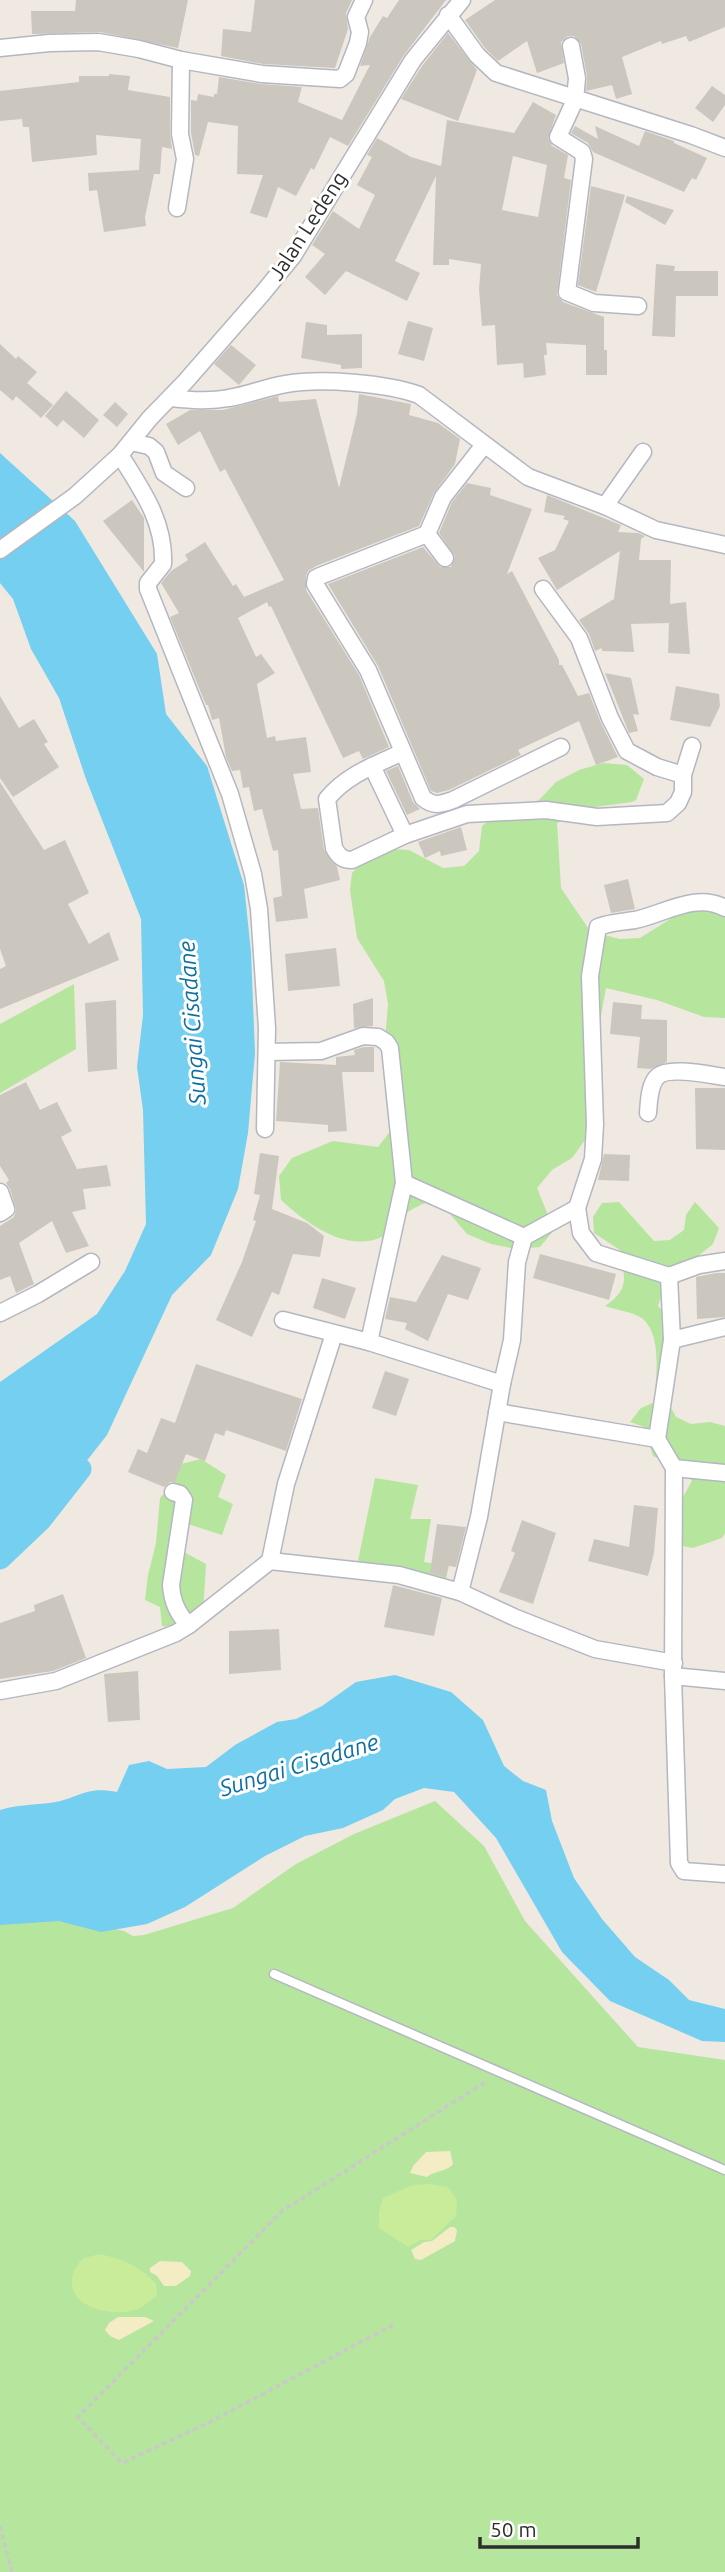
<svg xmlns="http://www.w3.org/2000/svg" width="725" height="2572" font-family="Ubuntu,sans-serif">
	<rect width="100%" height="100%" fill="#efe9e1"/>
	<g fill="#b6e59e">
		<path d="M603,763L627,765L644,779L636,800L632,802L595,807L557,823L561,888L590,931L619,939L640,938L683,911L725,913V1018L704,1017L657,1000L606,988L590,1076L591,1118L585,1140L572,1158L552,1170L537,1188L554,1230L540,1247L516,1249L491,1244L467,1234L450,1214L427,1202C421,1205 413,1208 408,1212C400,1218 397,1228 389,1233C352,1257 308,1225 281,1200L279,1176L292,1158L333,1141L378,1147L395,1125L384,1054L388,1004L384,981L357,938L350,890L352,873L367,856L392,849L409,850L443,868L464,866L479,851L482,826L499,811L521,810L540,799L556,782L579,770Z"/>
		<polygon points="74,984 76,1049 0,1093 0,1024"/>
		<path d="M619,1202L654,1241L670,1240L684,1230L686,1215L695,1202L719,1228L713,1244L674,1275L663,1290L658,1306L670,1319L668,1402L676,1417L691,1424L710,1422L725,1426V1533L722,1538L693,1548L678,1545L675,1511L692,1481L681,1468L653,1456L644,1427L630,1422L641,1408L655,1402C655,1378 663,1337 643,1319C634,1312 616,1310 605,1306C631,1288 624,1278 620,1250L594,1233L593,1217L602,1203Z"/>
		<polygon points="201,1459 226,1475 218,1497 233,1504 222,1535 188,1524 180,1550 206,1564 203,1612 180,1628 162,1626 160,1607 145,1600 148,1575 156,1543 160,1498 172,1485 181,1464"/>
		<polygon points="375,1478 418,1485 410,1519 431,1519 424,1562 449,1566 446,1579 358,1561"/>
		<polygon points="435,1801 484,1846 525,1921 638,2047 725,2060 725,2572 0,2572 0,1918 44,1914 124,1931 133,1936 144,1935 233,1908 296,1864 354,1834"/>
	</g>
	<g fill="#f3ecc5">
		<path d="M450,2151L453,2164C447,2172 435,2170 427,2177L410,2173L413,2166L426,2152Z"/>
		<polygon points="450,2227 454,2227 457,2230 455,2241 421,2260 415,2259 411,2250 424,2242 432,2241"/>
		<polygon points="160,2261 182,2262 191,2271 190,2276 176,2286 164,2286 157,2276 150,2272 150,2268"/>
		<polygon points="118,2317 145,2317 154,2321 119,2340 110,2336 105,2330 109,2323"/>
	</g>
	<g fill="#c9ec9a">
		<polygon points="428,2184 448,2187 457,2199 456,2216 431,2240 420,2240 408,2247 379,2228 379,2212 383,2198 412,2185"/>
		<path d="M99,2254C123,2259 140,2266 156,2284L157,2296C151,2300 144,2306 138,2309C114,2318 63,2308 73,2274C74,2269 79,2263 82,2259Z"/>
	</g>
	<g fill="#75cff0">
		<polygon points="0,453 75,521 157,654 166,714 207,766 244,885 251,952 255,1053 248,1133 238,1189 211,1255 172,1295 107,1435 40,1520 0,1558 0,1382 97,1314 125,1271 146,1224 143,1110 137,1067 143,1015 141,919 86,779 59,698 31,649 13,599 0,583"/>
		<path d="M395,1675L451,1692L483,1720L504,1766L523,1781L546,1790L552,1821L574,1878L602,1919L635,1957L669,1980L689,2000L725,2009V2042L702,2041L610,2001L562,1952L496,1838L454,1792L424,1788L395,1799L383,1810L343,1828L305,1836L265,1856L185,1907L147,1924L101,1932L59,1921L0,1925V1810C17,1805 31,1805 49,1803C77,1800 84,1785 117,1792L129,1765L149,1761L167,1769L206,1767L235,1745L277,1722L296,1719L322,1706L356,1682Z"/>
	</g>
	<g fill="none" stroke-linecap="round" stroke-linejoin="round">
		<polyline stroke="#75cff0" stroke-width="23" points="0,1558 40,1520 80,1469"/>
	</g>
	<g fill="#cbc7bf" fill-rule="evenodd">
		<polygon points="76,0 188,0 178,48 100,32 32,34 31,11 75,11"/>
		<polygon points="255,0 352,0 346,13 348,29 335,68 263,64 221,56 223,29 251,32"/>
		<polygon points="399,0 446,0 404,55 348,146 330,137 314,170 311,168 296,196 278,187 267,218 250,213 263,175 237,174 238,126 208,122 199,156 195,155 191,133 191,100 197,101 198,94 214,97 214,94 217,94 219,77 261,84 302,87 298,102 342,120 370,65 360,66 370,37 383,16 387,18"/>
		<polygon points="495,0 725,0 725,27 689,42 686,36 662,44 661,41 622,57 632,94 616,99 612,85 586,91 587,76 581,44 574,36 568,36 561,42 564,63 537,73 527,41 498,61 485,48 465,20"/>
		<polygon points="448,33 477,70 458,121 401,99 422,66"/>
		<polygon points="109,74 130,76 128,90 170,97 170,134 172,149 162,147 160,174 154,174 145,217 146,226 104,232 97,190 89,191 88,173 139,170 141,139 96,135 97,155 32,162 29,127 23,127 22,119 0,121 0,91 79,82 79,76 109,76"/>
		<polygon points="712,86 725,95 725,105 713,122 695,108"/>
		<path d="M533,102L556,115L548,138L552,146L568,155L564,178L571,180L557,295L563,302L604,317V350H607V375H586V345L546,343L547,355H544L546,375L524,378L523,363L497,365L495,325L482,326L479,289L481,264L449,259V265H433L436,176L395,261L420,273L407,301L346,271L325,295L305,277L325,254L312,245L333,211L359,229L375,195L357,185L372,157L367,155L377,138L411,157L441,166L447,120L514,133ZM513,156L547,165L538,217L502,210Z"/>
		<polygon points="575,126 598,139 595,126 639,146 645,131 674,141 674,143 707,158 696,180 692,178 684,192 593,152 588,143 571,133"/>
		<polygon points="591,186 625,195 596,292 578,285"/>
		<polygon points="627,196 674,210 665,225 625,202"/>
		<polygon points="656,264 675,266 674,271 718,271 718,296 676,296 675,337 652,336"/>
		<polygon points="408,321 433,328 424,361 398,354"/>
		<polygon points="306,322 327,325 327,335 362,334 362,368 341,369 341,365 301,358"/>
		<polygon points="0,344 16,359 18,356 37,372 27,383 53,405 41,418 16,396 13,401 0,390"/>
		<polygon points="231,345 256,365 239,385 214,364"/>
		<polygon points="66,391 99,420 84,438 63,420 57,427 45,416"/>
		<polygon points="359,394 411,404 409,415 438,423 460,439 455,464 434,493 419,526 316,566 308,571 306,576 306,590 359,675 389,747 363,759 359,751 343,758 271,606 269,607 267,602 238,618 256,657 261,654 275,673 257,684 267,738 275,736 276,741 306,737 311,772 293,774 301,809 318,808 324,850 337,867 340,880 304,889 308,918 276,922 273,898 282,896 278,850 273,851 262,809 254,811 249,787 243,788 240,770 232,771 226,757 219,718 212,720 208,705 206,705 170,617 179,613 161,583 171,571 188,560 185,555 205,542 233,586 236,584 244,597 284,580 225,469 220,472 200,431 178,445 166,424 190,410 223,410 278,396 279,402 316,399 339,488 357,414"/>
		<polygon points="115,402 128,414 117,427 103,415"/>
		<polygon points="467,483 491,488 490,495 532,509 507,574 512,571 559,660 559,665 562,665 578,696 589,693 601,723 618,757 596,765 579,721 518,750 521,755 449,790 437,793 431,791 378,666 328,584 423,547 440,567 451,567 455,556 439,533 452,502"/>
		<polygon points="547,495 621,525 618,532 638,533 645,536 641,539 639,560 671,560 670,604 686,602 690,654 668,653 669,623 631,624 634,652 602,651 602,648 595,651 589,634 579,620 614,599 620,551 557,590 538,558 555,550 569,521 563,519 565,516 544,512"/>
		<polygon points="132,500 144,518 144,572 103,521"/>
		<polygon points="605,673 631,678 639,715 633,714 638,731 629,733"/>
		<polygon points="676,686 719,694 720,706 710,727 670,720"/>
		<polygon points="0,696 19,728 34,719 48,742 44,744 59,767 13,797 0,778"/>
		<polygon points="398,766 413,802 420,809 407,815 386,771"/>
		<polygon points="0,782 44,850 65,840 89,893 68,904 89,944 109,932 119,960 0,1009 0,969 6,966 0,949"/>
		<polygon points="461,827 467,850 441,856 440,851 425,858 418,842"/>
		<polygon points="628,879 635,909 611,913 604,885"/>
		<polygon points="336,948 340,986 288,991 285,954"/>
		<polygon points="373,998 373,1026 354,1028 353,1004"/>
		<polygon points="116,1000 117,1069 88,1072 85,1003"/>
		<polygon points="613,1002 642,1005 641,1019 667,1020 667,1062 650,1069 637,1068 640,1037 610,1034"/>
		<polygon points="364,1047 374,1047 374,1072 342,1072 347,1131 328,1132 328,1125 276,1121 280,1062 336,1065 336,1057 355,1055 354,1050"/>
		<polygon points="26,1082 40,1110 57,1102 72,1131 61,1137 77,1169 107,1165 111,1186 83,1189 86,1209 72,1212 89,1246 66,1253 52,1221 19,1243 34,1284 16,1293 10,1276 0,1280 0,1226 14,1217 16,1209 10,1189 6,1183 9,1180 0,1166 0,1095"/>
		<polygon points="695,1088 725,1088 725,1150 696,1149"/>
		<polygon points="260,1153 279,1156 272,1209 307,1223 324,1236 320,1257 293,1254 279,1295 272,1292 252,1337 216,1320 242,1262 256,1221 253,1220 260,1195 254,1194"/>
		<polygon points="604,1154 630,1155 629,1181 598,1180"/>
		<polygon points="540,1254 616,1274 609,1300 533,1278"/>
		<polygon points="442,1255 481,1268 468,1300 448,1294 428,1341 405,1329 407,1323 385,1319 390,1297 416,1302"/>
		<polygon points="716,1273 725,1273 725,1317 697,1319 696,1277"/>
		<polygon points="322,1278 356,1288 345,1319 313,1308"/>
		<polygon points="196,1364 302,1399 286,1451 226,1430 224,1436 215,1433 205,1461 186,1454 175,1482 170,1482 164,1487 128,1472 138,1449 147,1453 161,1418 175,1423"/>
		<polygon points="385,1371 409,1379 396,1416 372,1408"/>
		<polygon points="634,1505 658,1508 654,1553 648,1576 588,1561 594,1539 629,1547"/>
		<polygon points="522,1520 556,1533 533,1604 499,1592 515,1553 511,1551"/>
		<polygon points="437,1524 466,1527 456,1567 448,1566 446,1577 430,1573"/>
		<polygon points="393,1585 442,1598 434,1636 384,1627"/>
		<polygon points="63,1594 86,1658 53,1671 0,1679 0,1623 35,1611 34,1605"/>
		<polygon points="279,1629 281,1670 229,1674 229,1631"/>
		<polygon points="138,1671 140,1720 108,1722 104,1674"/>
	</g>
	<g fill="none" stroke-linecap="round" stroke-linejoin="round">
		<g stroke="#b4b7c1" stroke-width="11">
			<polyline id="lane" points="274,1974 725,2170"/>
		</g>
		<g stroke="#b4b7c1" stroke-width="19">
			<g id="street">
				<polyline points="448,15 477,55 496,73 691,135 725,148"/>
				<polyline points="571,46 577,78 575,100 558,137 582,152 584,159 567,292 594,303 638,306"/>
				<polyline points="0,48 49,43 98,42 139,49 181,60 262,74 340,79 346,74 358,43 360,32 356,17 364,0"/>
				<polyline points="177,208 185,159 180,134 181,60"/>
				<path d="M170,398C190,400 209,402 229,398C248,395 267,387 286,384C321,378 386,383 419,395L528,477L605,506"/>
				<polyline points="131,442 149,446 156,452 164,473 186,488"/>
				<path d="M484,445L443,497L427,534L320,576L316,578L315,584L368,670L423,798C434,807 441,804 453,800L561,747"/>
				<polyline points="643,452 605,506 656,530 725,545"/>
				<path d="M120,455C142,490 165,522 163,564L148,583V589L230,794L253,874L259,909L267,1028L265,1129"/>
				<polyline points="427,534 445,558"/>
				<polyline points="0,550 75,496 120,455 150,418 185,382 262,294 293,256 413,60 462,0"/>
				<polyline points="543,589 579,638 610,718 627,751 657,767 683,775"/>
				<path d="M403,752C375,765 346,775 327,799L334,848C339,857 343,860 352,860L405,835L467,814L546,810L597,817L667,813L678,803L683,792V775L692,746"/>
				<polyline points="372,766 405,835"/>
				<path d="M725,908C696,892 664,914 635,920C622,922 611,922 598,927L590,976L595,1124L593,1159L577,1208L581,1233L596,1253L669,1276L672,1340L657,1439L674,1468L673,1676L679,1863L684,1871L725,1874"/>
				<polyline points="267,1052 321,1051 363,1036 378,1037 386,1042 390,1048 404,1183 524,1237 577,1208"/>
				<path d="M648,1113C649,1102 649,1084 658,1076C670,1066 710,1075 725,1077"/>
				<polyline points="0,1192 6,1209 0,1213"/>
				<polyline points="669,1276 699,1265 725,1261"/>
				<polyline points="0,1313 38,1294 91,1262"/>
				<polyline points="283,1320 369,1342 502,1384"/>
				<polyline points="672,1340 725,1327"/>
				<polyline points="369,1342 404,1183"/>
				<polyline points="497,1412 657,1439"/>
				<polyline points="674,1468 725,1473"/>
				<path d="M173,1492L180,1494L184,1500L171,1585C172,1601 177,1614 189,1625"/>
				<polyline points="270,1561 286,1484 334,1334"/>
				<polyline points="460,1592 479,1517 502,1384 512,1340 517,1262 524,1237"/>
				<polyline points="673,1676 725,1681"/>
				<polyline points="0,1691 56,1681 176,1633 189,1625 270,1561 399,1575 460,1592 516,1618 595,1649 674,1663"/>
			</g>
		</g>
		<g stroke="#c9c9c9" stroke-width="3.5" stroke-dasharray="5 3.5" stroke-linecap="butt">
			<polyline points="393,2325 206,2424 122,2463 78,2417 282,2211 487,2081"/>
			<polyline points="0,2526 12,2572"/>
		</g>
		<use href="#lane" stroke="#fff" stroke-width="8"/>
		<use href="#street" stroke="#fff" stroke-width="16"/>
	</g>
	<g text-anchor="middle" stroke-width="6" stroke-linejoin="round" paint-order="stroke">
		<g font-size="21" fill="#2e2e2e" stroke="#fff">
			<text transform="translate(308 226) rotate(-57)" y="7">Jalan Ledeng</text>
		</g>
		<g font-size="23" font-style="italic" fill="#0d6fa3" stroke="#fff">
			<text transform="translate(192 1023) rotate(-94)" y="8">Sungai Cisadane</text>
			<text transform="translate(299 1765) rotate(-17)" y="8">Sungai Cisadane</text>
		</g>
	</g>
	<path d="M480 2537v10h158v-10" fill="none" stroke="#2e2e2e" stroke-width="3.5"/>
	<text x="490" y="2537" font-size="21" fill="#2e2e2e" stroke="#ffffff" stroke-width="5" paint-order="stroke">50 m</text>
</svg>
